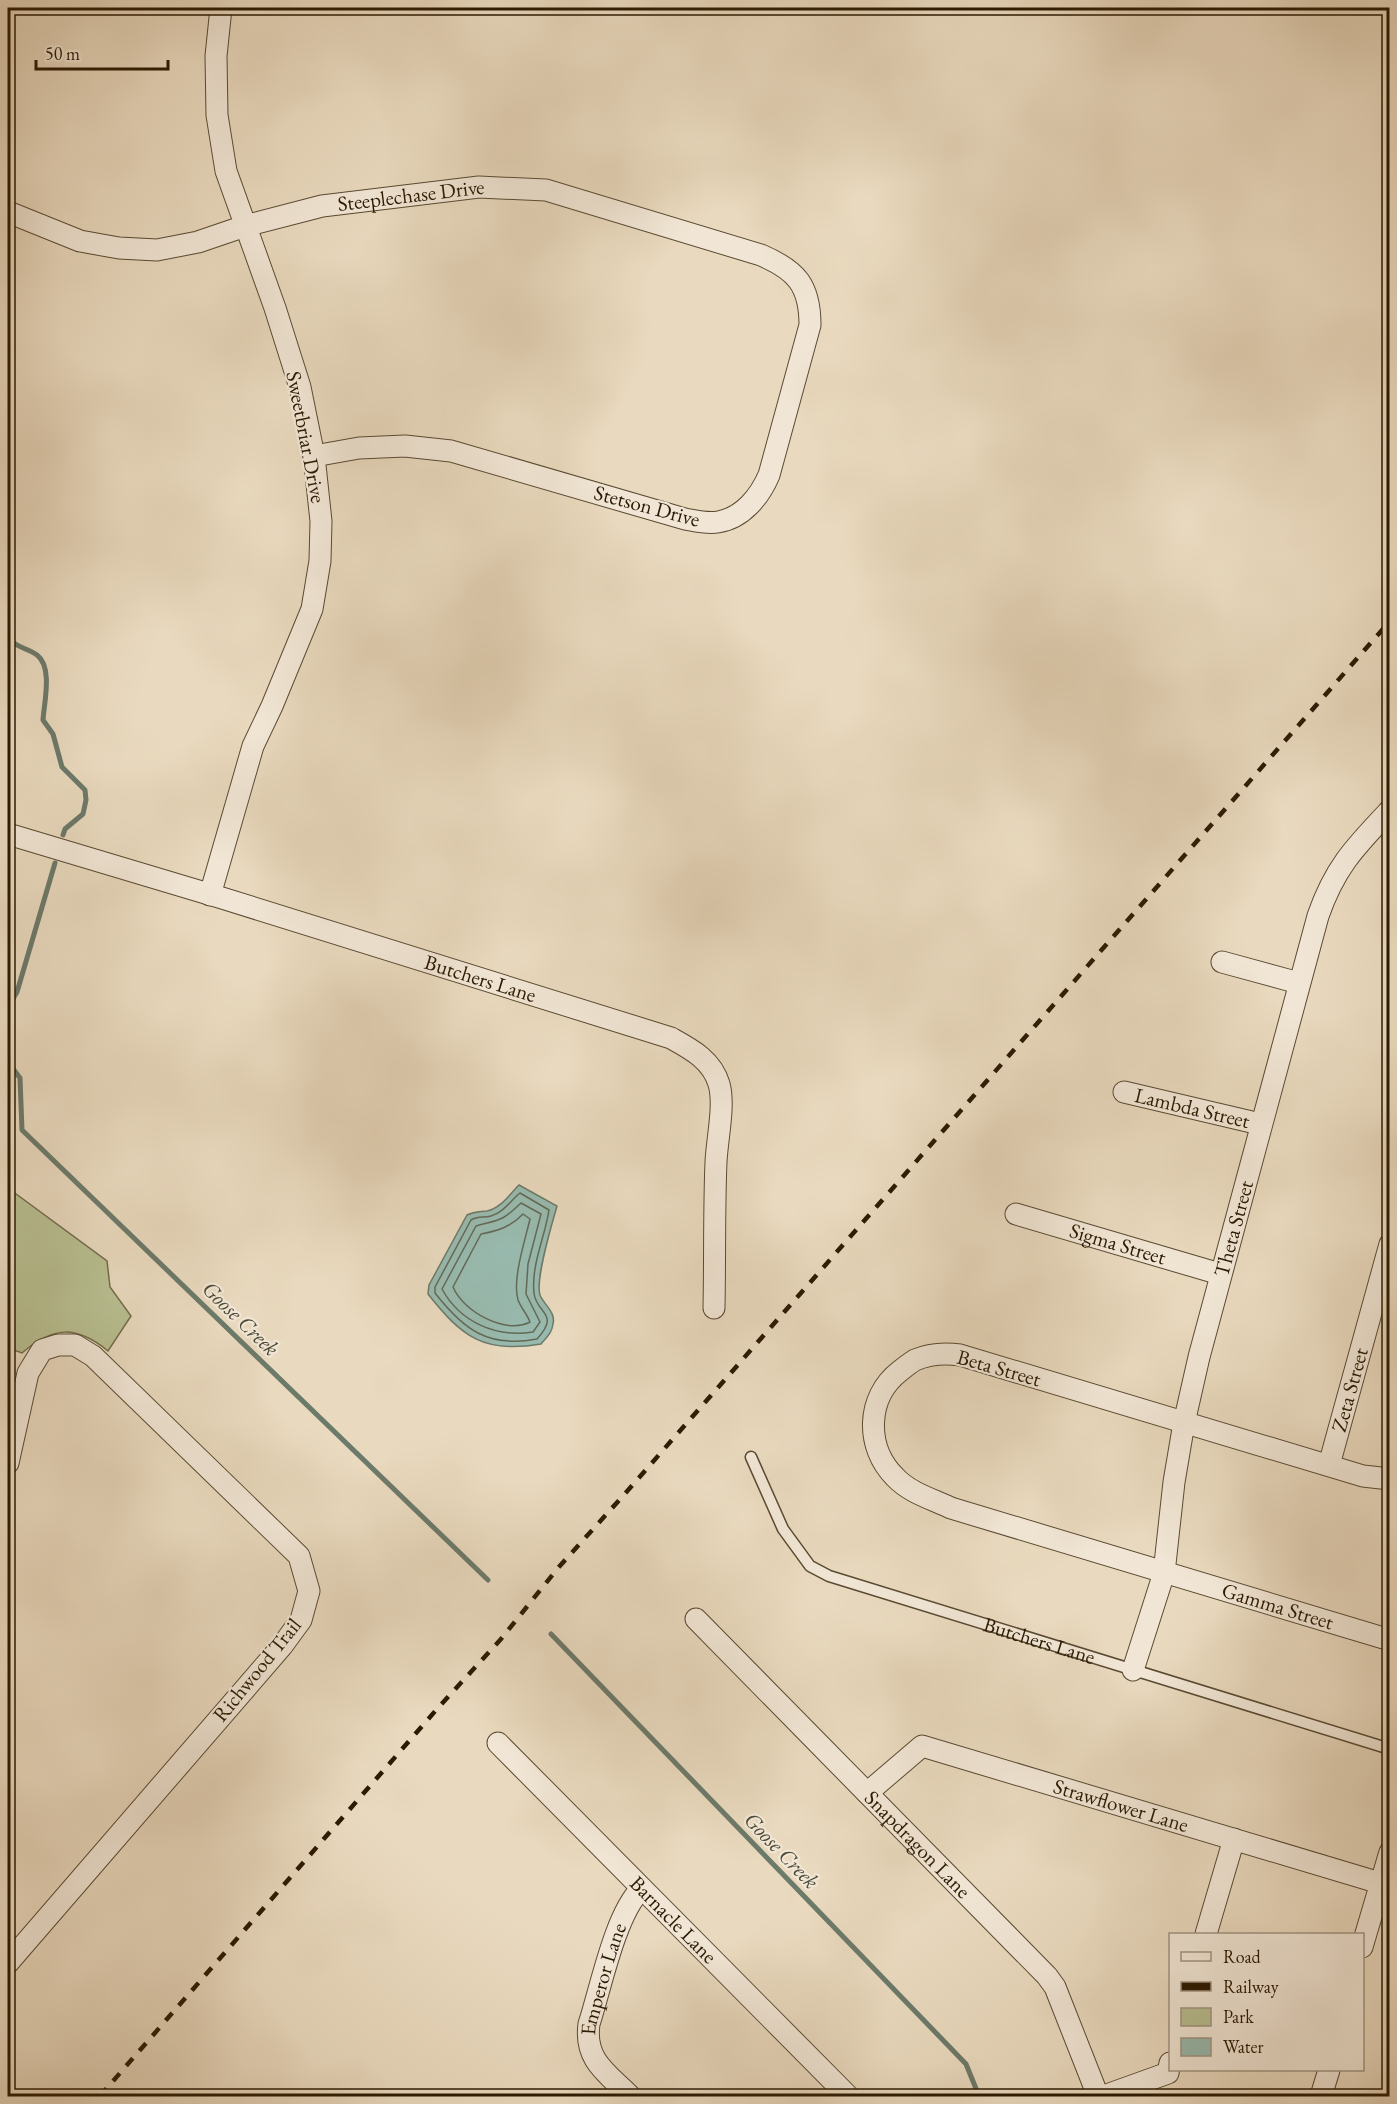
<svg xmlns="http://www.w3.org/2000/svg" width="1397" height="2104" font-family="'EB Garamond',serif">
	<rect width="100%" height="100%" fill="#e9d9be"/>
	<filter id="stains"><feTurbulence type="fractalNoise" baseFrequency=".00333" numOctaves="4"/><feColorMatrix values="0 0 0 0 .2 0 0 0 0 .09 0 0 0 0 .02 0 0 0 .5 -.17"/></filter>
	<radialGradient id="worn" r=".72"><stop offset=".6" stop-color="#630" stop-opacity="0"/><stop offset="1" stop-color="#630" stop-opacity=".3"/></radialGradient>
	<path fill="#b8bf91" stroke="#726c4a" stroke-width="1.5" d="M8,1188L107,1261L110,1287L131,1316L108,1351C76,1325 53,1326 22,1353L8,1348Z"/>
	<path fill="#98baae" stroke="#6c7a6a" stroke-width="1.5" d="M519,1185L557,1206C552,1224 535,1279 540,1295C544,1305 556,1312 553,1324C552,1333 546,1338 541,1344C484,1354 462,1337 428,1294L429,1285L467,1215C475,1211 479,1212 487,1211C501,1208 509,1195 519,1185Z"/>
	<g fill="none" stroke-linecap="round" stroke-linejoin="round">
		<g stroke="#626a58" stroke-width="1.5">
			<path d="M520,1193L549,1210C545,1237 531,1265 534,1293C536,1314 561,1313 537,1339C488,1348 464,1330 435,1293V1287L471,1220C478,1216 484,1218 491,1216C504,1212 510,1201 520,1193Z"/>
			<path d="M521,1203L541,1214L528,1264L526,1294L540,1322L533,1332C496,1338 460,1322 442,1289L476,1226C501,1219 501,1222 521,1203Z"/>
			<path d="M523,1214L530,1219C525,1241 512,1279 518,1300C521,1308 527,1314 530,1322C505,1335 463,1311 453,1287L481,1234C497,1231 511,1227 523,1214Z"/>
		</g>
		<g stroke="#6c7a6a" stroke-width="5">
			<path d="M8,638C15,647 27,648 37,655C53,667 44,703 43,720L53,734L62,767L85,790L86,800L83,814L65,829L63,835"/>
			<polyline points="8,1007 17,992 55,863"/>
			<polyline points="8,1062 20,1078 22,1130 488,1580"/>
			<polyline points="551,1634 966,2064 979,2096"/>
		</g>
		<g stroke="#5a4a32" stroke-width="13">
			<g id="service">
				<path id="s1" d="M751,1457L783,1529L810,1566L829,1576L1390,1749"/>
			</g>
		</g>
		<g stroke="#5a4a32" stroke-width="23">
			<g id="minor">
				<path id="s2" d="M8,212L80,241L119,248L157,250L198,242L245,226L322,206L479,187L546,190L761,255C796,270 810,285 810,325L769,475C760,496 743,518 718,522C707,524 696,521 685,519L451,451L405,446L359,448L314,456"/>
				<path id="s3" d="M8,834L222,898L671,1038C691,1049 712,1060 719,1084C725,1105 717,1139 716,1162C714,1210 715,1260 714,1308"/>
				<polyline points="210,895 253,746 272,706 312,609 320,561 321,521 314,456 300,387 275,308 226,171 217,115 216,56 221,8"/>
				<polyline points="1222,962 1299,983"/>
				<path id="s4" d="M1124,1092L1260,1124"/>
				<path id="s5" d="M1016,1214L1220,1274"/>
				<polyline points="8,1463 28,1373 42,1350 58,1345 75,1345 93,1356 299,1556 309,1591 301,1620 282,1646 8,1963"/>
				<path id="s6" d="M1329,1465L1390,1244"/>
				<path id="s7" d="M1390,1479L1363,1476L960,1355C945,1353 929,1354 915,1360C910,1363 905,1367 900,1371C866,1397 865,1447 895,1477C910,1493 932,1499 951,1508L1390,1640"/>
				<path id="s8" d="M696,1619L1047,1976L1055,1987L1098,2096"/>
				<path id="s9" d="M1133,1670L1164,1573L1174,1482L1184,1423L1199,1357L1318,916C1335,867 1355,847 1390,810"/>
				<path id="s10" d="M498,1743L848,2096"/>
				<path id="s11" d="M867,1793L922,1746L1390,1886"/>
				<polyline points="1206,1934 1234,1839"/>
				<polyline points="1362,1947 1390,1852"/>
				<path id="s12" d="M630,2096C607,2073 584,2060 589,2024C601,1987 615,1915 641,1889"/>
				<polyline points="1104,2096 1168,2073 1170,2063"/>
				<polyline points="1321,2096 1329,2070"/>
			</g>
		</g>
		<use href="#service" stroke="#f1e6d5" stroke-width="10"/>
		<use href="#minor" stroke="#f1e6d5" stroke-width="21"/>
		<polyline stroke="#2b1a03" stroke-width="4.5" stroke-dasharray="10 10" stroke-linecap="butt" points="100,2096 437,1709 501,1639 558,1568 622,1497 1390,621"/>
	</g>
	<g text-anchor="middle" stroke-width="4.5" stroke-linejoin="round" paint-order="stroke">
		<g font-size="21" fill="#2b1a03" stroke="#f1e6d5">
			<text dy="7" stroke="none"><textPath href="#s2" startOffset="416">Steeplechase Drive</textPath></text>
			<text transform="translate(306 437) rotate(79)" y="7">Sweetbriar Drive</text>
			<text transform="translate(647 506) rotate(15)" y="7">Stetson Drive</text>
			<text dy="7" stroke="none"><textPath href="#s3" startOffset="494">Butchers Lane</textPath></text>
			<text dy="7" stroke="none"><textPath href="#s4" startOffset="70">Lambda Street</textPath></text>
			<text dy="7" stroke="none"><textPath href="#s9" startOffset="454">Theta Street</textPath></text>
			<text dy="7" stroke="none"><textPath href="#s5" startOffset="106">Sigma Street</textPath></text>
			<text transform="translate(999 1368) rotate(16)" y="7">Beta Street</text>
			<text dy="7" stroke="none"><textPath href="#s6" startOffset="78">Zeta Street</textPath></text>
			<text dy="7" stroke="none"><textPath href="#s7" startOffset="1038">Gamma Street</textPath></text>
			<text dy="7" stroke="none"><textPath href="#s1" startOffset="366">Butchers Lane</textPath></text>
			<text transform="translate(257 1670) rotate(-51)" y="7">Richwood Trail</text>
			<text dy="7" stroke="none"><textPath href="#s11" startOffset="280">Strawflower Lane</textPath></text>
			<text dy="7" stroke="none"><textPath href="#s8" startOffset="316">Snapdragon Lane</textPath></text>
			<text dy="7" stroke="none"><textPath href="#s10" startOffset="249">Barnacle Lane</textPath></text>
			<text dy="7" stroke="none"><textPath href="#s12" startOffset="134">Emperor Lane</textPath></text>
		</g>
		<g font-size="22" font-style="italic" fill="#4c4a36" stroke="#f1e6d5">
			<text transform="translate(241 1318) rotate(44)" y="8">Goose Creek</text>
			<text transform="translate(782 1850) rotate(46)" y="8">Goose Creek</text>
		</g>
	</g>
	<rect width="1397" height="2104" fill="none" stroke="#e9d9be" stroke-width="30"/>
	<rect x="9" y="9" width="1379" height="2086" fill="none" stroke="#2b1a03" stroke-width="3"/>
	<rect x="15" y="15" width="1367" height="2074" fill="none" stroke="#2b1a03" stroke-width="1.5"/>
	<rect x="1169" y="1933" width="195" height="138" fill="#f1e6d5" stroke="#a29481" stroke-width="1.5"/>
	<rect x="1181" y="1952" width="30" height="9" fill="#f1e6d5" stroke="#a29481" stroke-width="1.5"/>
	<text x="1223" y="1963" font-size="18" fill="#2b1a03">Road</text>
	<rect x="1181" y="1982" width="30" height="9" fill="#2b1a03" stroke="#a29481" stroke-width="1.5"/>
	<text x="1223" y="1993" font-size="18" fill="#2b1a03">Railway</text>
	<rect x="1181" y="2008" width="30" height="18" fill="#b8bf91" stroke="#a29481" stroke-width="1.5"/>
	<text x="1223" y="2023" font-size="18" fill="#2b1a03">Park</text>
	<rect x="1181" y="2038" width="30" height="18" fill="#98baae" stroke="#a29481" stroke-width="1.5"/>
	<text x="1223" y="2053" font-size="18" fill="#2b1a03">Water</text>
	<path d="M36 60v9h132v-9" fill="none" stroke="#2b1a03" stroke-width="3"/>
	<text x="45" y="60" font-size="18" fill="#2b1a03" stroke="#f1e6d5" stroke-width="4.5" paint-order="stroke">50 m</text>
	<rect width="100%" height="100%" filter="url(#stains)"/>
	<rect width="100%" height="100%" fill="url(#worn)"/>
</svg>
